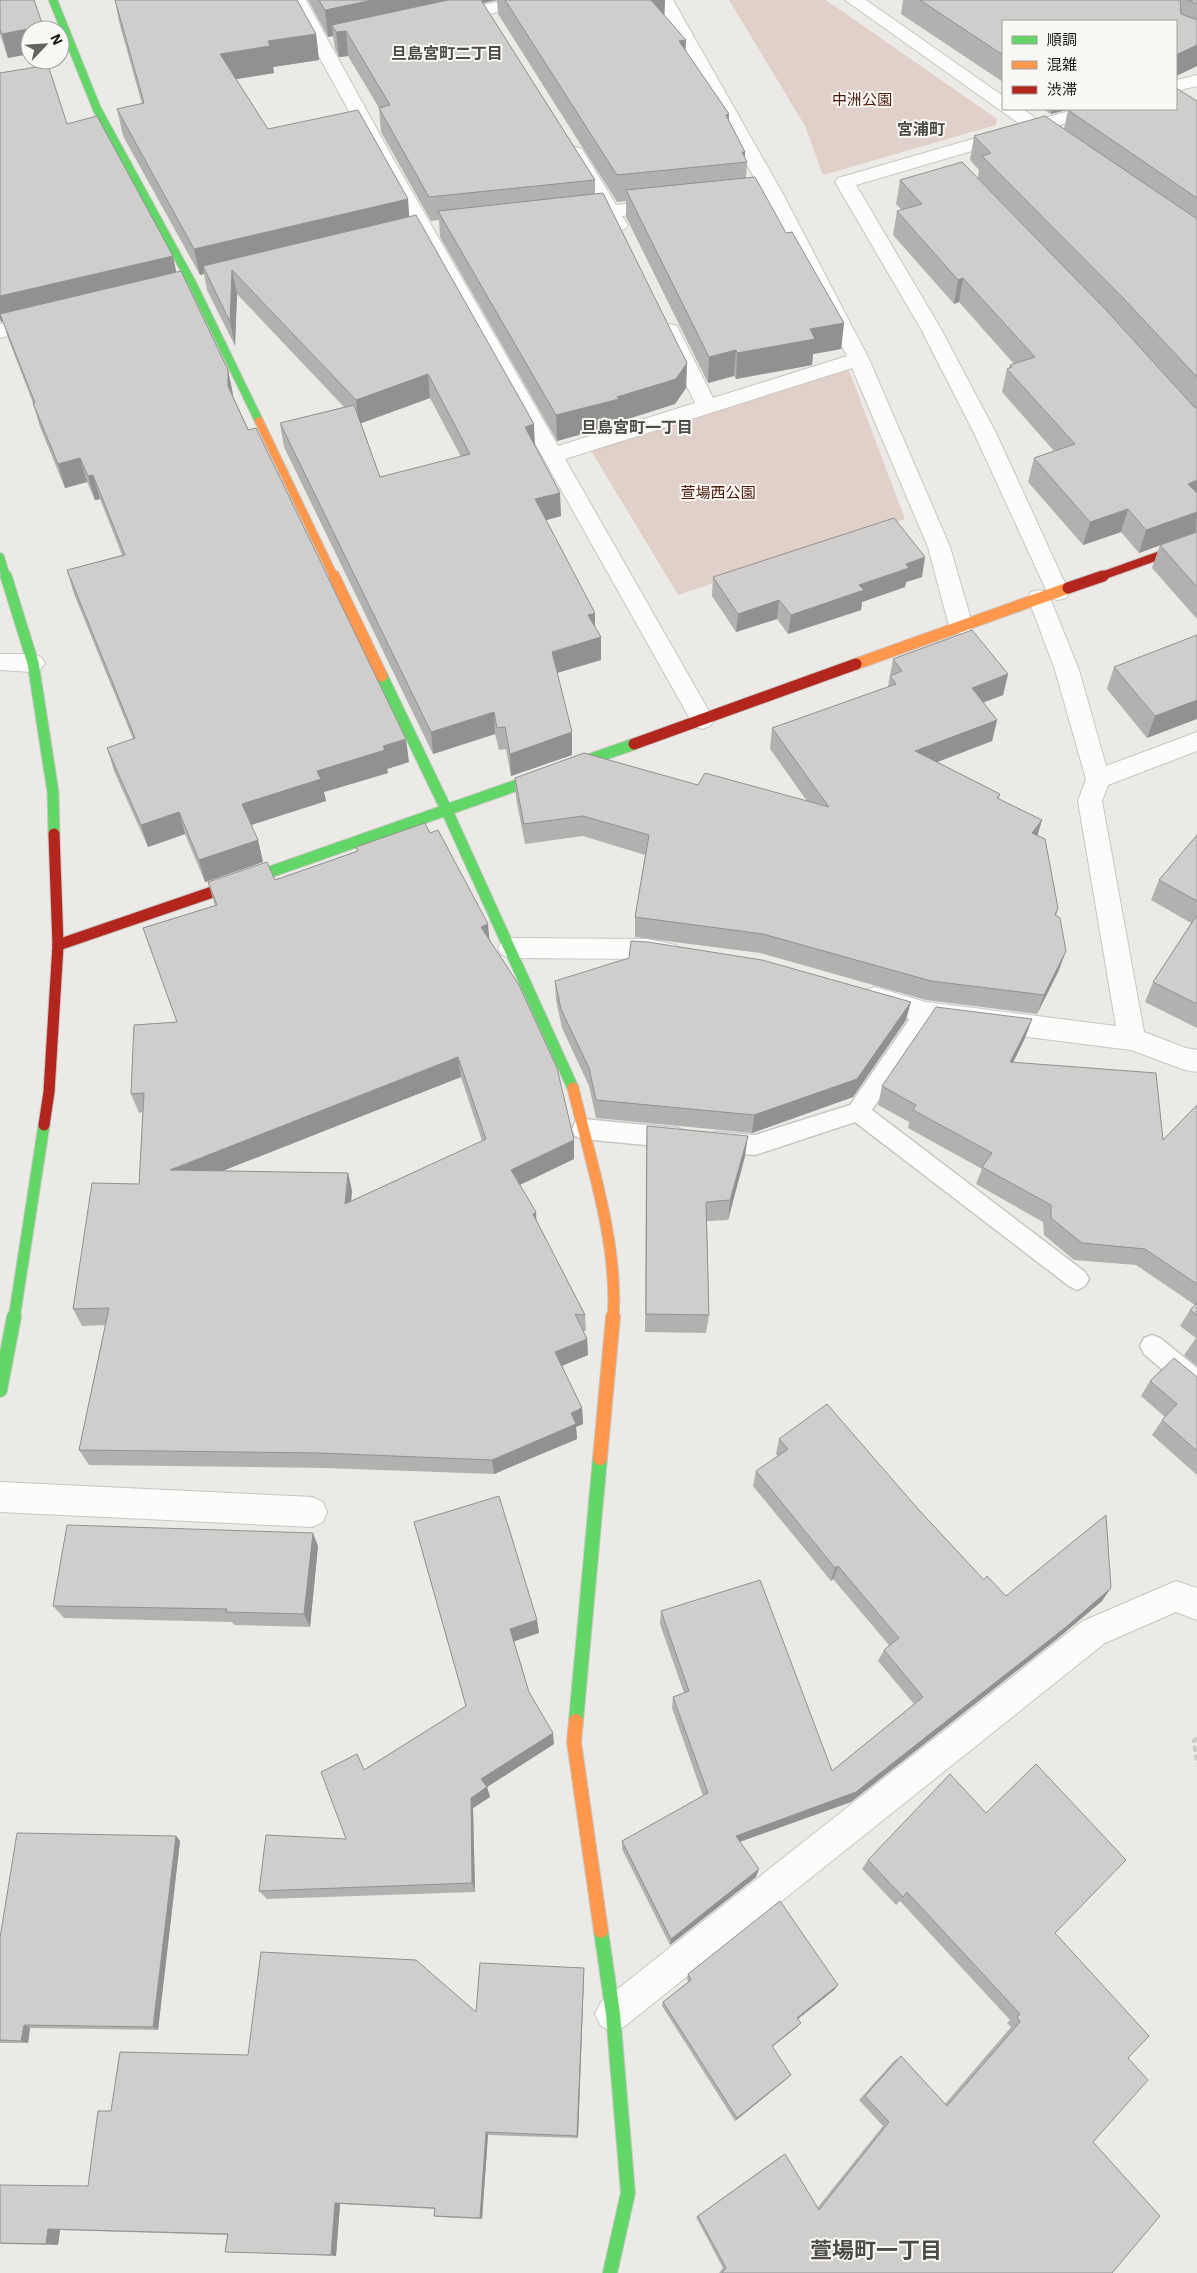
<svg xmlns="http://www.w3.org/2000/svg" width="1197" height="2273" font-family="'IBM Plex Sans','Noto Sans JP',sans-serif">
	<rect width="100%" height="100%" fill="#eceae7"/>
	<g fill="#e1d0ca">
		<polygon points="729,0 826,0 997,119 996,125 823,175 805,126"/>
		<polygon points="848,368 905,519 678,595 587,444"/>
	</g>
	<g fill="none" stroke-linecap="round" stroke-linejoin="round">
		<g stroke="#c7c6c4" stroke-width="3">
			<g id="lane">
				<polygon points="926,1004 934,1007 937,1013 934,1019 872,1110 1085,1272 1089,1279 1085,1286 1077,1290 1069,1286 855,1122 755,1155 716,1152 708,1149 705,1142 708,1135 716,1132 755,1135 850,1105 918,1007"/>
				<polygon points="583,1119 677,1128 685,1131 688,1138 685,1145 677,1148 583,1139 575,1136 572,1129 575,1122"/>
				<polygon points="1152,1335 1160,1338 1197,1368 1197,1394 1188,1391 1144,1354 1140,1346 1144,1338"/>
			</g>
		</g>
		<g stroke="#c7c6c4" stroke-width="2">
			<g id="street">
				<polygon points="288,0 306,0 391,155 558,446 695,403 660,331 663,326 670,324 677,326 713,398 847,356 767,200 728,205 721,203 718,199 721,195 761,190 655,0 673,0 783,194 869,359 950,547 973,626 969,632 961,634 953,632 949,626 928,547 852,368 565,459 714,720 710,726 702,729 694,726 373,155"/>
				<polygon points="506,0 540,0 537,4 531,5 450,22 444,21 441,17 444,13"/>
				<polygon points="845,0 866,0 1003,96 1003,109 1023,109 1038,120 1076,109 1104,109 1102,113 1050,128 1054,133 1052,137 1045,139 1033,133 856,185 941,329 996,433 1069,592 1066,598 1058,600 1050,598 1079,670 1106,766 1197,732 1197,751 1108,785 1102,801 1144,1032 1186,1048 1197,1050 1197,1072 1185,1070 1131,1050 926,1024 866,1006 862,998 866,990 875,987 926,1002 1116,1026 1078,801 1086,779 1055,670 1028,598 1031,592 1039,590 1047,592 974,433 921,329 835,182 838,178 1021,125"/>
				<polygon points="1197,75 1197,86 1176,91 1176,80"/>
				<polygon points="575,147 582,149 616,205 663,200 670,202 673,206 670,210 622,216 628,225 625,229 618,231 611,229 604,218 574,221 567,219 564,215 567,211 597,207 566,153 568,149"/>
				<polygon points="42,315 49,316 52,321 49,326 0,338 0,324"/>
				<polygon points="0,654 33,654 41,657 45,663 41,669 33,672 0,670"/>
				<polygon points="511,938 647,939 676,945 680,952 676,959 667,962 647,959 511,958 502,955 498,948 502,941"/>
				<polygon points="0,1482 312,1497 323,1502 327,1512 323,1522 312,1527 0,1512"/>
				<polygon points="1176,1581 1197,1588 1197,1620 1176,1612 1105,1643 625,2026 613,2032 601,2026 595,2014 601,2002 1083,1621"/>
			</g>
		</g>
		<g stroke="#c7c6c4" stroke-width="10">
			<g id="fast-far2">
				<polyline points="53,0 97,109 193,285 259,421"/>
				<polyline points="0,557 6,577"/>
			</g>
		</g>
		<g stroke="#c7c6c4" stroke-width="13">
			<g id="fast-far1">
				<polyline points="6,576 33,663 53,792 54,834"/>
				<polyline points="382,676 447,811 573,1088"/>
				<polyline points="230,886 634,744"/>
				<polyline points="14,1319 44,1125"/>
			</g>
		</g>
		<g stroke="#c7c6c4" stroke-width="16">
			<g id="fast">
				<polyline points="0,1390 14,1317"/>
				<polyline points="576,1721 600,1458"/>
				<polyline points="601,1931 613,2014 628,2193 610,2273"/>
			</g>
		</g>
		<g stroke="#c7c6c4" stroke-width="10">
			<polyline id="slow-far2" points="259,421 334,577"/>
		</g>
		<g stroke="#c7c6c4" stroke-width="13">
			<g id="slow-far1">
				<polyline points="334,576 382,676"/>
				<polyline points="856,664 1068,588"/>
				<path d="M573,1088C590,1159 619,1246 613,1319"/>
			</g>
		</g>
		<g stroke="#c7c6c4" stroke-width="16">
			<g id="slow">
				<polyline points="600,1458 613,1317"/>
				<polyline points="576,1721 574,1742 601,1931"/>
			</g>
		</g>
		<g stroke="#c7c6c4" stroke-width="10">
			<polyline id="jam-far1" points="1099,577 1197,542"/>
		</g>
		<g stroke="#c7c6c4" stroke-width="13">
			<g id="jam">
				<polyline points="1068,588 1103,576"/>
				<polyline points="634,744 856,664"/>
				<polyline points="58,945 230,886"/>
				<polyline points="44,1125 49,1092 58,945 54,834"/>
			</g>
		</g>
		<polyline stroke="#cbcbca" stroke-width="4" stroke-dasharray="6 3" stroke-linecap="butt" points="1197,1738 1194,1741 1197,1764"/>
		<use href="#lane" fill="#fcfcfb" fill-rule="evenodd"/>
		<use href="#street" fill="#fcfcfb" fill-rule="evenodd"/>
		<use href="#fast-far2" stroke="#63d668" stroke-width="8"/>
		<use href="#fast-far1" stroke="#63d668" stroke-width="11"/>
		<use href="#fast" stroke="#63d668" stroke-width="14"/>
		<use href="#slow-far2" stroke="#ff974d" stroke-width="8"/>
		<use href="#slow-far1" stroke="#ff974d" stroke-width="11"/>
		<use href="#slow" stroke="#ff974d" stroke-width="14"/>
		<use href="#jam-far1" stroke="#b3261e" stroke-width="8"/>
		<use href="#jam" stroke="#b3261e" stroke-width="11"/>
	</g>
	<g fill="#b3b1b0" fill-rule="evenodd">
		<polygon points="0,0 43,26 44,30 30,30 8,58 0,34"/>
		<path d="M115,0L316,34L319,60L273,67L274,73L236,79L268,129L409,217L535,446L561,516L546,520L595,627L601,660L557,673L572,755L511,776L506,749L499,750L495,734L433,754L284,447L280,423L344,407L237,294L235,346L207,290L204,274L200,275L123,136L117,109L142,104L119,22ZM430,398L461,457L380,477L361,423Z"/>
		<polygon points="308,0 497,0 483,3 595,180 595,194 687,363 686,388 675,404 618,422 618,424 557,441 440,237 439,220 431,221 381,132 379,108 348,56 339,57 335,49 333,36 328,37"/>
		<polygon points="497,0 665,0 664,16 685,50 729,114 729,121 745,152 745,159 747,162 746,178 786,233 844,323 841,349 813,354 812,365 736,379 734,376 708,383 626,217 626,201 617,202 498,14"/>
		<polygon points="903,0 1197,0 1197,66 1176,76 1176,21 1003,21 1003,82 901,14"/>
		<polygon points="0,73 67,124 176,272 228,370 233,397 409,762 387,769 388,773 324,792 326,801 251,825 258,840 263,862 205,882 185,834 148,847 114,771 107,748 133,739 74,594 67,570 122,555 100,499 95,500 87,482 65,488 40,427 33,403 8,338 3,321 1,322 0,319"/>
		<polygon points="1197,101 1197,619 1152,568 1160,545 1139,553 1121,532 1083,545 1028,482 1034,458 1054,451 1002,392 1007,369 1009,368 1010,365 1014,364 959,302 954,304 893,235 897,211 902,210 896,204 900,180 978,178 979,170 970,160 974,136 1064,129 1068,110 1070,109 1051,114 1043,109 1176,109"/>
		<polygon points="713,577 922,577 906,582 905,587 862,602 861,610 788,634 777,619 736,632 712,596"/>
		<polygon points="1197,635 1147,738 1107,689 1114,667"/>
		<polygon points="893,659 1008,674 1003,695 983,702 997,720 992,741 937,762 1000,794 999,799 1042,820 1037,836 1058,908 1056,916 1059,970 1037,1014 926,1000 760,953 635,937 635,917 645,855 583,836 525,844 516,798 515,778 698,785 807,801 770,749 772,728 888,687"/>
		<polygon points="1197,835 1197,1028 1145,1002 1153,982 1191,923 1151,900 1159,880"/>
		<path d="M356,847L489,940L574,1140V1159L520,1185L536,1220L585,1315L586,1331H583L587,1339L588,1355L562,1366L582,1408L583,1424L576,1427L577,1439L494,1474L325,1468L89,1465L79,1450L105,1325L82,1326L73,1309L139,1184L143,1112L139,1113L131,1094L177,1022L143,928L215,906L208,882L275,880L357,851ZM461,1077L482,1141L351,1201L352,1191L348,1173L221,1171Z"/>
		<polygon points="555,981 906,1020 853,1097 752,1133 596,1118 589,1086 562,1028 556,1000"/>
		<polygon points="1032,1019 1025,1038 1013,1062 1163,1140 1197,1105 1197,1366 1184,1355 1196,1338 1180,1326 1190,1310 1195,1305 1136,1265 1074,1260 1044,1235 1043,1222 976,1184 982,1169 908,1128 909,1122 878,1105 882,1086"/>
		<polygon points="647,1126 745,1156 728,1220 707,1221 709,1315 706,1333 645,1332 646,1147"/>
		<polygon points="1197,1377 1197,1475 1152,1435 1162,1420 1165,1417 1141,1396 1150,1381"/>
		<polygon points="779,1439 918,1509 984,1580 1006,1596 1102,1601 1057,1639 851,1802 740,1842 756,1877 670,1945 622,1849 622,1841 703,1796 672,1708 673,1697 684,1693 660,1624 661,1611 832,1771 914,1704 878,1661 884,1650 889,1645 833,1579 831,1581 753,1486 756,1471 778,1456 776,1454"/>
		<polygon points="414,1522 537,1620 539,1633 514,1641 529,1692 554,1744 487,1787 490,1797 473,1808 475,1892 267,1899 259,1891 346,1839 364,1770 466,1706"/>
		<polygon points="318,1546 310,1627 234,1625 232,1622 64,1618 53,1606"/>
		<polygon points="176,1836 180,1841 158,2030 30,2028 28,2043 0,2043 0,1938"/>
		<polygon points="868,1860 1055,1933 1128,2058 1093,2142 1112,2273 719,2273 723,2268 696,2217 781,2156 818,2207 883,2126 859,2100 894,2061 901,2056 945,2104 1011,2027 1007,2023 1010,2020 900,1901 896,1905 862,1869"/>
		<polygon points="584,1974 578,2138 488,2135 482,2219 437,2217 434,2216 435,2209 340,2204 336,2256 225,2252 227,2235 60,2230 58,2245 0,2244 88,2186 111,2111 248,2055 476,2012"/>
		<polygon points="688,1974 834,1990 798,2019 797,2027 772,2047 788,2078 735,2121 662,2006 663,2002 688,1982 687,1979"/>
	</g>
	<g fill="#929090">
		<polygon points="373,0 497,0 347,33 346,31 348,56 339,57 336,32 332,25 333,36 328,37 325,10"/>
		<polygon points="651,0 665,0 664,24"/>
		<polygon points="43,26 44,30 30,30 30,54 8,58 2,34"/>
		<polygon points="316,34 319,60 273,67 274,73 224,81 220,54 268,41"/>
		<polygon points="686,40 685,67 679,41"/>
		<polygon points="1197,45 1197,66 1176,76 1176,55"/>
		<polygon points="1052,109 1070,109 1051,114"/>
		<polygon points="729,114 728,141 726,115"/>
		<polygon points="742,152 745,152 745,162"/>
		<polygon points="408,199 410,226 203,266 204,274 200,275 194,249"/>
		<polygon points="173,256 178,280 0,314 3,321 1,322 0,318 0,296"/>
		<polygon points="232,270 237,294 235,346 230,322"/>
		<polygon points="963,278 959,302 954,304 958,280"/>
		<polygon points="844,323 841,349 813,354 812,365 736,379 737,353 810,329"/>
		<polygon points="736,350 734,376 708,383 709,357"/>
		<polygon points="687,363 686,388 675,404 618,422 618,424 557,441 556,415 617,397"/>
		<polygon points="228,370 233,394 233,410 228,386"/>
		<polygon points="428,374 430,398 359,424 356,400"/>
		<polygon points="534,424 535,447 525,427"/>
		<polygon points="80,458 87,482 65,488 58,464"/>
		<polygon points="93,475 100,499 95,500 88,476"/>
		<polygon points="1197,480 1197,501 1188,484"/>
		<polygon points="560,493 561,516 536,523 535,499"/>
		<polygon points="1128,509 1121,532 1083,545 1090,522"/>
		<polygon points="1197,512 1196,532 1139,553 1146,530"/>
		<polygon points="925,557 922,577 906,582 905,587 862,602 861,610 788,634 791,615 906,564"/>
		<polygon points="779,600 777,619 736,632 738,614"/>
		<polygon points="595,613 595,636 588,615"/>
		<polygon points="601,637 601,660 553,674 552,652"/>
		<polygon points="1008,674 1003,695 967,709 972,688"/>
		<polygon points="1197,700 1197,719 1147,738 1155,716"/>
		<polygon points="494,712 495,734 433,754 431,732"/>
		<polygon points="997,720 992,741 911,772 915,751"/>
		<polygon points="572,732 572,755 511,776 510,754"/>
		<polygon points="406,739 409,762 387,769 388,773 324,792 326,801 248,826 242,804 317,771 383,746"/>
		<polygon points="179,812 185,834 148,847 141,825"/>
		<polygon points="1042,820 1036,840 1032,833"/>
		<polygon points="258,840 263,862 205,882 199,860"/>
		<polygon points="488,924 490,945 481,927"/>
		<polygon points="1066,951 1059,970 1037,1014 1044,995"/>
		<polygon points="911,1002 906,1020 853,1097 752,1133 754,1115"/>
		<polygon points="1032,1019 1025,1038 1004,1081 1010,1062"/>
		<polygon points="458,1057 461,1077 177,1189 170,1170"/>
		<polygon points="748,1136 745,1156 728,1220 730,1200"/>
		<polygon points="574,1140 574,1159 513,1188 511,1170"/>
		<polygon points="348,1173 352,1191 349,1222 345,1204"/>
		<polygon points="536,1212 537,1230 533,1214"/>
		<polygon points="587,1339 588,1355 556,1368 555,1352"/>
		<polygon points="582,1408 583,1424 576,1427 577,1439 494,1474 492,1460 571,1413"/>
		<polygon points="313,1533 318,1546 310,1627 304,1614"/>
		<polygon points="838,1566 833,1579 831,1581 835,1568"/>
		<polygon points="1111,1588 1102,1601 1057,1639 851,1802 733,1844 736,1836"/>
		<polygon points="537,1620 539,1633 512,1642 510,1629"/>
		<polygon points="553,1733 554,1744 487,1787 490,1797 473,1808 475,1892 472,1883 471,1798 481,1779"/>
		<polygon points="176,1836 180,1841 158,2030 153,2027"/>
		<polygon points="759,1869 756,1877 670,1945 671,1939"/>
		<polygon points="584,1968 584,1974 578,2138 577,2136"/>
		<polygon points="838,1985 834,1990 794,2022 797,2018"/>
		<polygon points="801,2023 797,2027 768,2050 772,2046"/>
		<polygon points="24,2025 30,2028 28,2043 21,2041"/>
		<polygon points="791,2075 788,2078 735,2121 737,2118"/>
		<polygon points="486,2132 488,2135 482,2219 480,2218"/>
		<polygon points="335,2203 340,2204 336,2256 331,2255"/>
		<polygon points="48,2229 60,2230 58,2245 46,2244"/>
	</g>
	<g fill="#d0cecd" stroke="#929090" fill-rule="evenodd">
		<polygon points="0,0 34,0 43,26 2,34 0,29"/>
		<polygon points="115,0 297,0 316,34 268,41 270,46 220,54 268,129 358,110 408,199 194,249 117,109 144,103"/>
		<polygon points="319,0 373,0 325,10"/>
		<polygon points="448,0 481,0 595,180 429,197 379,108 390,105 346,31 336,32 332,25"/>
		<polygon points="505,0 652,0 651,0 686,40 679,41 729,114 726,115 745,152 742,152 747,162 617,175"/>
		<polygon points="920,0 1180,0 1181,14 1197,20 1197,45 1176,55 1176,21 1003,21 1003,55"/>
		<polygon points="1188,0 1197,0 1197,4"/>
		<polygon points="48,65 67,124 97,116 173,256 0,296 0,73"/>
		<polygon points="1176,88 1197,101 1197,198 1068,110 1073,109 1176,109"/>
		<polygon points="1045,116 1197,219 1197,377 1124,299 982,156 991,153 974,136"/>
		<polygon points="962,162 1107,311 1195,408 1197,408 1197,480 1188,484 1197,493 1197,512 1146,530 1128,509 1090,522 1034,458 1075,444 1007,369 1012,367 1010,365 1035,357 963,278 958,280 897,211 922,204 900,180"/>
		<polygon points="755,177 786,233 792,232 844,323 810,329 815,339 737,353 736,350 709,357 626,190"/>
		<polygon points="603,193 687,363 676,379 617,397 619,399 556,415 438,211"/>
		<polygon points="416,215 534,424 525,427 560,493 535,499 595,613 588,615 601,637 552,652 572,732 510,754 505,727 497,728 494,712 431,732 280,423 354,405 380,477 470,454 428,374 356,400 232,270 230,322 203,266"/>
		<polygon points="181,271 228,370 228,386 248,430 256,428 406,739 383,746 385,750 317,771 321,779 242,804 258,840 199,860 179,812 141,825 107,748 135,738 67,570 125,555 93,475 88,476 80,458 58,464 33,403 35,403 0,314"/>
		<polygon points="894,518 925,557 906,564 909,568 859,585 864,590 791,615 779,600 738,614 713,577"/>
		<polygon points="1197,532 1197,587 1160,545"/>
		<polygon points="972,630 1008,674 972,688 997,720 915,751 1000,794 997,798 1042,820 1032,833 1045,839 1058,908 1055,915 1060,918 1066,951 1044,995 931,981 763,934 635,917 649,835 583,816 524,824 515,778 584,753 698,785 705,773 829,807 772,728 896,684 890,676 902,671 893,659"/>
		<polygon points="1197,635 1197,700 1155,716 1114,667"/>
		<path d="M425,823L430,833L438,830L488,924L481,927L519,985L557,1068L574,1140L511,1170L536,1212L533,1214L585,1315L575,1314L587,1339L555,1352L582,1408L571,1413L576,1424L492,1460L320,1453L79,1450L109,1308L73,1309L92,1183L139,1184L144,1093L131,1094L134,1025L177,1022L143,928L217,905L208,882L267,862L275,880L358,851L356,847ZM458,1057L486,1139L345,1204L348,1173L170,1170Z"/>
		<polygon points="1197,835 1197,901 1159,880"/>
		<polygon points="1197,915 1197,1004 1153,982"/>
		<polygon points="631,941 648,942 762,960 911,1002 857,1079 754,1115 596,1100 589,1068 561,1009 555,981 629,958"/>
		<polygon points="936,1007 1032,1019 1010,1062 1156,1073 1163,1140 1197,1105 1197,1284 1145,1249 1082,1243 1051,1218 1051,1205 982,1167 992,1153 913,1110 916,1105 882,1086"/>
		<polygon points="647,1126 748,1136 730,1200 706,1202 709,1315 646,1314"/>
		<polygon points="1197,1303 1197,1315 1190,1310"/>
		<polygon points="1174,1358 1197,1377 1197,1451 1162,1420 1177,1404 1150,1381"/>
		<polygon points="827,1404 918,1509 984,1580 987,1576 1006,1596 1106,1515 1111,1588 1066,1627 856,1792 736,1836 759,1869 671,1939 622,1841 708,1793 673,1697 689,1691 661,1611 760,1580 832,1771 923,1697 884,1650 899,1638 838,1566 835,1568 756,1471 788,1449 779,1439"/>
		<polygon points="499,1496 537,1620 510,1629 529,1692 553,1733 481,1779 487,1787 471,1798 472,1883 259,1891 266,1835 346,1839 321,1772 357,1754 364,1770 466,1706 414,1522"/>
		<polygon points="67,1525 313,1533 304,1614 226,1612 227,1609 53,1606"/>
		<polygon points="1036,1764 1126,1860 1055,1933 1149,2036 1128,2058 1148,2080 1093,2142 1160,2216 1112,2273 722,2273 726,2268 698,2216 785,2154 819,2210 889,2122 865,2096 901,2056 947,2106 1020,2022 1017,2017 1020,2014 907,1892 903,1897 868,1860 950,1774 986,1813"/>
		<polygon points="17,1833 176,1836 153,2027 24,2025 21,2041 0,2040 0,1938"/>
		<polygon points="780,1901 838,1985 797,2018 801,2023 772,2046 791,2075 737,2118 663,2002 691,1980 688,1974"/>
		<polygon points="261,1952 416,1960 476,2012 480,1963 584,1968 577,2136 486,2132 480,2218 434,2216 435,2208 335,2203 331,2255 225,2252 228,2234 48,2229 46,2244 0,2243 0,2185 88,2186 98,2111 111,2111 120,2052 248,2055"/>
	</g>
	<g text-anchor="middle" stroke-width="4" stroke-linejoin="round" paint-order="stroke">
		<g font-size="15" fill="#4c1707" stroke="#faf8f4">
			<text x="862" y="105">中洲公園</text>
			<text x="718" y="498">萱場西公園</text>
		</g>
		<g font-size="16" font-weight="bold" fill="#4c4a47" stroke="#faf8f4">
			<text x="447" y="59">旦島宮町二丁目</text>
			<text x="637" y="433">旦島宮町一丁目</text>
		</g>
		<g font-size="16" font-weight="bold" fill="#4c4a47" stroke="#faf8f4">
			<text x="921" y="135">宮浦町</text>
		</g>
		<g font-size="22" font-weight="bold" fill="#4c4a47" stroke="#faf8f4">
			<text x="876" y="2258">萱場町一丁目</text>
		</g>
	</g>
	<rect x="1002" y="20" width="175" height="90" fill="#faf8f4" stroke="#a09f9c"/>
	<rect x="1012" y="36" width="25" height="8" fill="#63d668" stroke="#a09f9c"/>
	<text x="1047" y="45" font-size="15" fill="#1a1918">順調</text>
	<rect x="1012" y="61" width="25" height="8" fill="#ff974d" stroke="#a09f9c"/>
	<text x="1047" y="70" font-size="15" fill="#1a1918">混雑</text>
	<rect x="1012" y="86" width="25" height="8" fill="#b3261e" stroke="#a09f9c"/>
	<text x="1047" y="95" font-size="15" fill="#1a1918">渋滞</text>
	<g transform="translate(45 45) rotate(65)"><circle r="24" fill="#faf8f4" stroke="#a09f9c"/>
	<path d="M0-4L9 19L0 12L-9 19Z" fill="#646260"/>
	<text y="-8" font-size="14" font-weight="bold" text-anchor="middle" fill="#1a1918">N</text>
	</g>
</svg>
